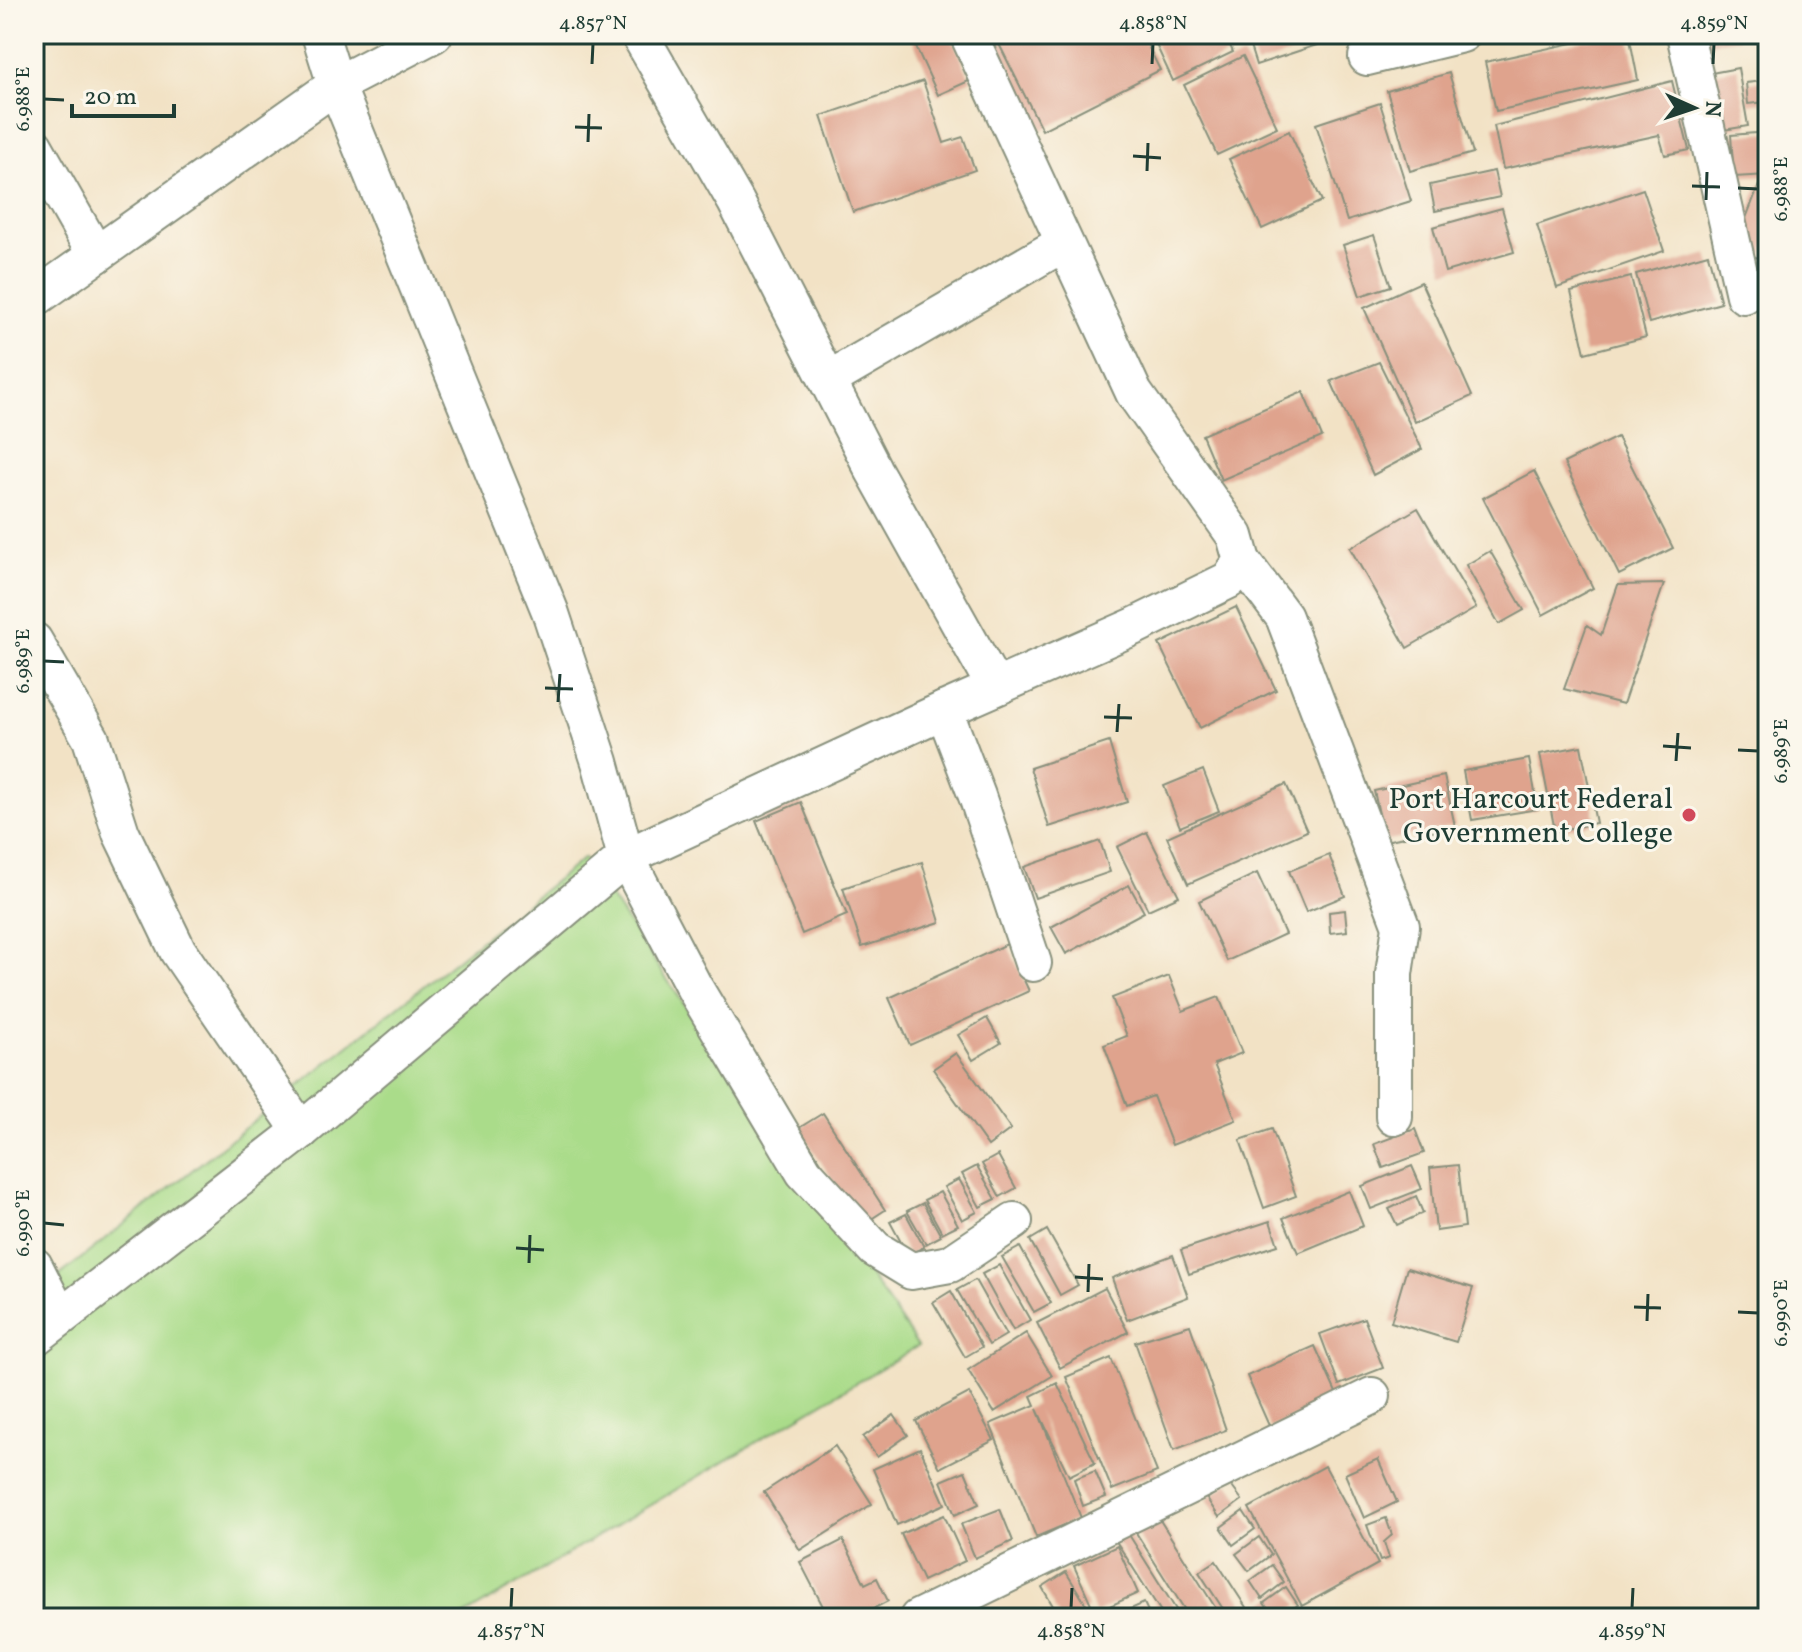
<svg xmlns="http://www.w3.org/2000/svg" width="1802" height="1652" font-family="Vollkorn,serif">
	<rect width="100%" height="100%" fill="#fbf7ec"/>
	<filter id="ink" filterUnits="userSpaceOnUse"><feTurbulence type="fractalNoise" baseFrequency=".0125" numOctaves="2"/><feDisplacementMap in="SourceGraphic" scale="16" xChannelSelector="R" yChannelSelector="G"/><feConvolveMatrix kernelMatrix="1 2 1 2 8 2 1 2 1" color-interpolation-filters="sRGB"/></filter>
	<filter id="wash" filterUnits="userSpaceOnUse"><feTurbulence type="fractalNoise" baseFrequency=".006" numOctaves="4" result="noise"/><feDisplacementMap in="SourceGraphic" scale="32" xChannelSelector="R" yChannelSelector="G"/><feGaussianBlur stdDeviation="1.8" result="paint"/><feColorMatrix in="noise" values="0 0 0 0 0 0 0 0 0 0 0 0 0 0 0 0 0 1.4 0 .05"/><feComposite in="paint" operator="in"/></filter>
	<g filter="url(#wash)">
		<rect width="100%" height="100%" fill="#f2e2c5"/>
		<polygon fill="#aadc8a" stroke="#648c5f" stroke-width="2" points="584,858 918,1346 460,1618 34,1618 34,1296"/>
		<g id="blocks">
			<g fill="#dfa38d">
				<polygon points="910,34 950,34 971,80 938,95"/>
				<polygon points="994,34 1142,34 1160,70 1042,130"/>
				<polygon points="1151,34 1225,34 1233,52 1173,81"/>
				<polygon points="1246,34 1346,34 1347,35 1256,65"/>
				<polygon points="1614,34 1629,34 1638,80 1496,111 1485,62"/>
				<polygon points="1698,34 1738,34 1739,38 1700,45"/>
				<polygon points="1243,56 1277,127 1217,155 1184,85"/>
				<polygon points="1738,68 1748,126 1717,131 1706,74"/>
				<polygon points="1449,73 1473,153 1410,171 1387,91"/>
				<polygon points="923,81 944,143 963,137 975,170 853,212 821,116"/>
				<polygon points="1672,81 1689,150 1665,155 1659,135 1503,169 1494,126"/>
				<polygon points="1763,81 1765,102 1748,104 1746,83"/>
				<polygon points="1380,103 1411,201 1347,221 1316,124"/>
				<polygon points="1289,131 1322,201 1262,229 1229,159"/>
				<polygon points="1768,132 1768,175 1734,177 1731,135"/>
				<polygon points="1494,171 1500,197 1435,211 1430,185"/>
				<polygon points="1759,185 1768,189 1768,240 1761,259 1734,249"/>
				<polygon points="1643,189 1664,251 1557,288 1537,225"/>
				<polygon points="1502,208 1514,252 1445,272 1433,227"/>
				<polygon points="1374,235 1391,286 1360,296 1343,245"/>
				<polygon points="1708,254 1721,303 1649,323 1636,274"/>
				<polygon points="1631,277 1646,337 1585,353 1571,292"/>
				<polygon points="1421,282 1472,396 1415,422 1364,308"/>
				<polygon points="1379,362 1422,449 1373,475 1331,381"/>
				<polygon points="1303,392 1322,437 1221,480 1202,435"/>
				<polygon points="1617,437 1673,548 1619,575 1564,463"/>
				<polygon points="1534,471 1593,588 1543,615 1483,498"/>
				<polygon points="1418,508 1476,608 1407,648 1350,548"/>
				<polygon points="1490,551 1524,610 1499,624 1466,565"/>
				<polygon points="1664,584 1623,704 1564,689 1587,625 1601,635 1618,585"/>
				<polygon points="1236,607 1276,690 1200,728 1159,644"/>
				<polygon points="1109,742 1127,802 1049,827 1030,768"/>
				<polygon points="1581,746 1596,823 1555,831 1540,754"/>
				<polygon points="1529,759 1538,809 1472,820 1463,771"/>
				<polygon points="1203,770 1219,811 1180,827 1164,786"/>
				<polygon points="1444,776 1455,826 1385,841 1374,791"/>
				<polygon points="1286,784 1307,831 1188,884 1167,837"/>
				<polygon points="801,802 847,915 802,934 756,821"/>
				<polygon points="1147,832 1179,896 1148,910 1117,847"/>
				<polygon points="1100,841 1110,872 1035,898 1024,867"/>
				<polygon points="1329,855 1345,896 1306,912 1289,871"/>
				<polygon points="922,862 940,922 862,947 843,888"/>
				<polygon points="1257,873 1285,934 1227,961 1199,901"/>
				<polygon points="1129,885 1144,912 1066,954 1051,927"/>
				<polygon points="1345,910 1347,931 1330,933 1329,912"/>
				<polygon points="1007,944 1029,991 910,1045 889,998"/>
				<polygon points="1169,976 1183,1011 1219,997 1242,1053 1214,1064 1236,1120 1172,1145 1153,1096 1127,1106 1104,1045 1127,1036 1112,998"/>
				<polygon points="987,1018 1001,1043 973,1060 958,1035"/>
				<polygon points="956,1053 1011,1129 988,1146 933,1069"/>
				<polygon points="823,1113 885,1210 862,1225 799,1128"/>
				<polygon points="1272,1129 1296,1196 1264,1208 1240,1140"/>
				<polygon points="1415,1129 1424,1153 1383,1168 1374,1144"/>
				<polygon points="998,1155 1016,1188 1000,1197 982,1164"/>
				<polygon points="1458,1165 1465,1227 1436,1231 1430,1168"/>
				<polygon points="977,1166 996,1199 980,1207 962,1174"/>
				<polygon points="1412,1166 1422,1189 1371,1209 1362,1186"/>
				<polygon points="959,1179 977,1212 962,1220 944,1187"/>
				<polygon points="1349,1191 1363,1226 1298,1253 1283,1218"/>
				<polygon points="940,1192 958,1225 942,1233 924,1200"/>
				<polygon points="1416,1196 1423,1213 1397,1225 1389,1209"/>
				<polygon points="923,1203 941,1236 926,1244 907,1211"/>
				<polygon points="906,1214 924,1247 908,1255 890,1222"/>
				<polygon points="1270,1221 1278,1245 1189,1274 1181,1250"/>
				<polygon points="1047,1230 1078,1285 1060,1295 1030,1240"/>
				<polygon points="1020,1247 1051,1303 1034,1312 1002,1257"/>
				<polygon points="1173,1255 1188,1297 1127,1320 1112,1278"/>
				<polygon points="999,1265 1030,1320 1013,1330 982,1274"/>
				<polygon points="1407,1268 1473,1288 1456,1342 1391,1322"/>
				<polygon points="975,1280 1006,1335 989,1345 957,1290"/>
				<polygon points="1105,1288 1128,1332 1060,1368 1037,1323"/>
				<polygon points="951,1291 982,1347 965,1357 933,1302"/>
				<polygon points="1364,1318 1383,1368 1339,1385 1320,1334"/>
				<polygon points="1190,1325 1226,1430 1174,1450 1135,1342"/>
				<polygon points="1026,1333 1052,1376 994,1412 968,1370"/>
				<polygon points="1315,1346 1338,1397 1270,1428 1247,1376"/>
				<polygon points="1111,1358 1157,1472 1112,1490 1066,1377"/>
				<polygon points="1057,1383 1095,1463 1069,1476 1037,1409 1081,1518 1036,1537 990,1424 1035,1405 1031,1396"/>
				<polygon points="969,1393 994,1440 940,1468 916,1421"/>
				<polygon points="894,1415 908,1435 877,1457 863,1437"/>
				<polygon points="835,1446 872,1504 800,1550 764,1492"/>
				<polygon points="920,1448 945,1504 897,1525 873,1469"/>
				<polygon points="1378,1459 1397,1502 1364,1518 1345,1474"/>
				<polygon points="1325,1466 1378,1564 1302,1606 1249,1508"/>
				<polygon points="965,1471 979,1504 955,1515 941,1481"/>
				<polygon points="1095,1471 1106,1497 1083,1506 1074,1479"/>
				<polygon points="1229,1483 1242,1500 1219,1517 1207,1499"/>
				<polygon points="1000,1509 1013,1541 975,1558 961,1524"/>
				<polygon points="1243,1511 1255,1529 1233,1545 1221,1527"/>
				<polygon points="944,1515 965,1561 923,1581 901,1534"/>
				<polygon points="1158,1517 1222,1618 1190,1618 1135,1531"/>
				<polygon points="1386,1518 1392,1535 1384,1542 1389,1558 1380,1561 1367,1525"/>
				<polygon points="1126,1530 1180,1616 1177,1618 1165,1618 1114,1538"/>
				<polygon points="1259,1537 1271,1555 1249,1571 1236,1554"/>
				<polygon points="843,1540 865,1584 877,1578 888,1601 855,1618 829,1618 800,1562"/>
				<polygon points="1117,1546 1138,1593 1095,1613 1074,1566"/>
				<polygon points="1216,1561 1253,1618 1229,1618 1199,1572"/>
				<polygon points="1272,1565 1284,1582 1262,1599 1250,1581"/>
				<polygon points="1066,1572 1088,1608 1071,1618 1060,1618 1042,1587"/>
				<polygon points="1286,1587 1298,1605 1279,1618 1274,1618 1264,1603"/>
				<polygon points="1144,1603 1151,1618 1111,1618"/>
			</g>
		</g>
	</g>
	<g filter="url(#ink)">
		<use href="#blocks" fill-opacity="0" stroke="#88907c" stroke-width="2"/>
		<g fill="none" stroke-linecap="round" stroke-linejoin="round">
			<g stroke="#88907c" stroke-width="40">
				<g id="street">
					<polyline points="320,34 336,85 550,611 600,762 626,857 694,987 804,1172 875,1249 911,1271 950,1264 1014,1221"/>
					<polyline points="639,34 736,202 874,471 995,687"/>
					<polyline points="1685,34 1744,295"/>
					<polyline points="1367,57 1462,34"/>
					<polyline points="34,146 96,255"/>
					<polyline points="34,299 336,85 434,34"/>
					<polyline points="828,380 1064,243"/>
					<polyline points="1242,561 1284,617 1401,926 1394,974 1394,1117"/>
					<polyline points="34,641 91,739 121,833 178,951 301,1131"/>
					<polyline points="944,710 977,796 1033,963"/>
					<polyline points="34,1266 60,1317"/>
					<polyline points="34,1338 301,1131 626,857 944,710 1135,626 1229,580 1242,561 1235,536 1134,393 968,34"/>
					<polyline points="918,1618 1372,1396"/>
				</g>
			</g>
			<use href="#street" stroke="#fff" stroke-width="36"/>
		</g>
	</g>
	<path fill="none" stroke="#1f3d34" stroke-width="3" d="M592,64L593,44M1152,64L1153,44M1713,64L1714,44M44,99L64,100M575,127L602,128M588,142L589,114M1133,156L1161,158M1147,171L1148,143M1692,186L1720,187M1738,188L1758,189M1706,200L1707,172M44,661L64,662M545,688L573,689M558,702L560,674M1104,717L1132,718M1117,732L1119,704M1663,746L1691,748M1738,750L1758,751M1676,761L1678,733M44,1223L64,1225M516,1248L544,1250M529,1263L530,1235M1075,1277L1103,1279M1088,1292L1089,1264M1634,1307L1661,1308M1738,1312L1758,1313M1647,1321L1648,1294M511,1608L512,1588M1071,1608L1072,1588M1632,1608L1633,1588"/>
	<circle fill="#d1495b" stroke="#fbf7ec" stroke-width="3" cx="1689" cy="815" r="8"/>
	<g text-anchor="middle" stroke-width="6" stroke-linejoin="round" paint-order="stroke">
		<g font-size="30" fill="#1f3d34" stroke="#fbf7ec" text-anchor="end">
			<text x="1673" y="808">Port Harcourt Federal<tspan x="1673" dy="34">Government College</tspan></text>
		</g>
	</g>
	<rect width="1802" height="1652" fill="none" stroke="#fbf7ec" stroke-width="88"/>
	<g transform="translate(1694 108) rotate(93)" stroke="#fbf7ec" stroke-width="6" paint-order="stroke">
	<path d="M0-6L14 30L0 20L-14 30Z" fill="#1f3d34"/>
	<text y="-12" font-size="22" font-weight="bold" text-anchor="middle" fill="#1f3d34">N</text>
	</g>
	<path d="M72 104v12h102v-12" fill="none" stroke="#1f3d34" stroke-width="4"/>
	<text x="84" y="104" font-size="24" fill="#1f3d34" stroke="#fbf7ec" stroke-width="6" paint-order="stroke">20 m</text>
	<rect x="44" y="44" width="1714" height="1564" fill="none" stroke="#1f3d34" stroke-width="3"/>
	<g font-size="20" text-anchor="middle" fill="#1f3d34">
		<text x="593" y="29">4.857°N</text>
		<text x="1153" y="29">4.858°N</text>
		<text x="1714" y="29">4.859°N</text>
		<text transform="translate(22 99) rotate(-90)" y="7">6.988°E</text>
		<text transform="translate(1780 189) rotate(-90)" y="7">6.988°E</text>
		<text transform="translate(22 661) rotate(-90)" y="7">6.989°E</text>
		<text transform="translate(1780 751) rotate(-90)" y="7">6.989°E</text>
		<text transform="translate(22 1223) rotate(-90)" y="7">6.990°E</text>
		<text transform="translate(1780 1313) rotate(-90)" y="7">6.990°E</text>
		<text x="511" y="1637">4.857°N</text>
		<text x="1071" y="1637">4.858°N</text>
		<text x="1632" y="1637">4.859°N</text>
	</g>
</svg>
